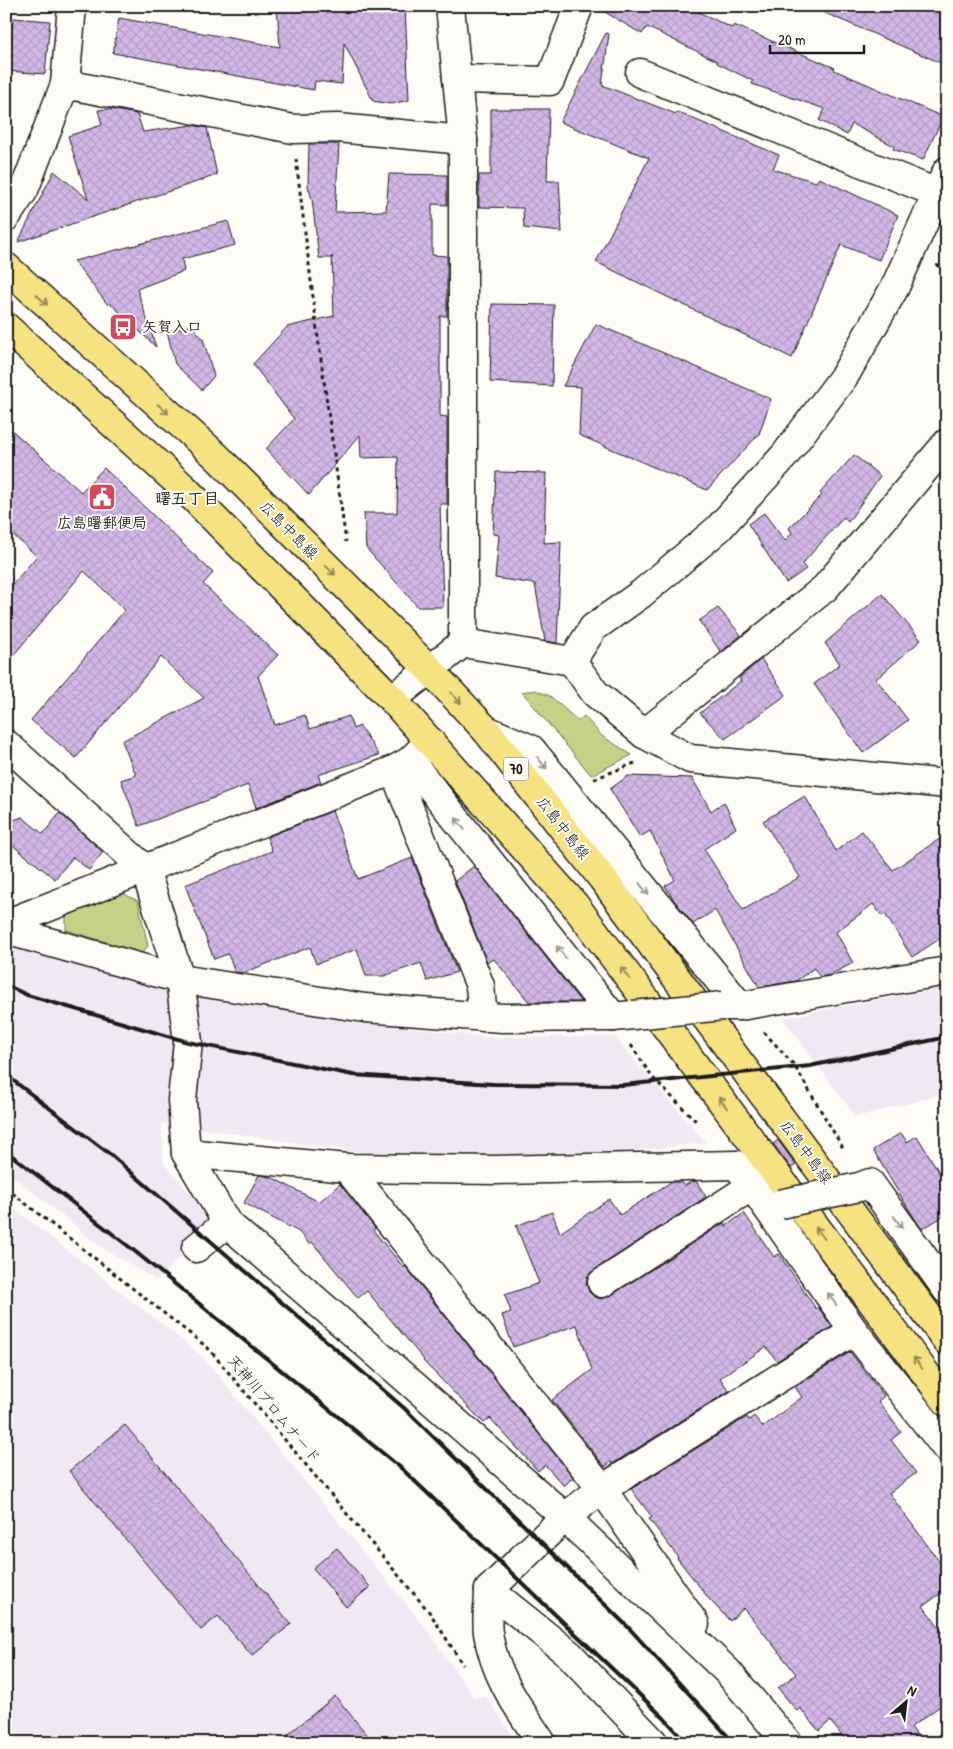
<svg xmlns="http://www.w3.org/2000/svg" width="953" height="1749" font-family="'Patrick Hand','Klee One',sans-serif">
	<defs>
		<pattern id="building-cross-hatch" width="8" height="8" patternUnits="userSpaceOnUse" patternTransform="scale(1.25)"><rect width="8" height="8" fill="#d3b8e7"/><path d="M0 0l8 8M0 8l8-8" fill="none" stroke="#b59ec6"/></pattern>
	</defs>
	<rect width="100%" height="100%" fill="#fdfcf7"/>
	<filter id="ink" filterUnits="userSpaceOnUse"><feTurbulence type="fractalNoise" baseFrequency=".02" numOctaves="2"/><feDisplacementMap in="SourceGraphic" scale="10" xChannelSelector="R" yChannelSelector="G"/><feConvolveMatrix kernelMatrix="1 2 1 2 8 2 1 2 1" color-interpolation-filters="sRGB"/></filter>
	<g filter="url(#ink)">
		<g fill="#f0e8f2">
			<polygon points="6,944 167,990 356,1021 487,1037 614,1037 706,1143 553,1159 367,1153 161,1123 164,1164 217,1223 156,1280 101,1247 6,1170"/>
			<polygon points="947,987 947,1093 856,1117 783,1018"/>
			<polygon points="6,1202 202,1356 427,1630 474,1698 486,1696 517,1743 6,1743"/>
		</g>
		<g fill="#c3d286" stroke="#707751">
			<polygon points="535,690 550,696 578,721 584,716 602,736 632,755 591,775 522,692"/>
			<polygon points="122,893 138,901 148,946 142,953 66,930 66,916"/>
		</g>
		<g fill="url(#building-cross-hatch)" stroke="#1c1c1c">
			<polygon points="277,6 405,6 409,100 391,104 373,101 344,43 342,84 315,81 314,90 113,53 119,18 280,47"/>
			<polygon points="595,6 686,6 732,28 734,25 835,68 834,70 943,117 923,160 893,149 894,146 852,124 847,135 819,120 825,109 752,84 753,81 717,63 717,61 647,27 642,34"/>
			<polygon points="809,6 947,6 947,47 941,63"/>
			<polygon points="13,18 50,21 45,74 8,71"/>
			<polygon points="606,33 609,34 602,85 676,114 677,112 779,155 773,169 816,182 819,178 898,215 879,260 841,245 792,358 596,262 649,158 560,122"/>
			<polygon points="109,109 137,114 143,132 192,125 207,128 217,175 18,242 54,171 88,199 68,136 102,125 98,110"/>
			<polygon points="491,109 549,109 547,181 559,181 562,232 524,228 523,208 479,207 479,175 491,175"/>
			<polygon points="309,144 339,144 335,212 386,211 389,174 447,175 447,205 432,204 432,255 447,256 447,316 440,316 440,416 447,417 447,504 440,504 443,607 418,607 366,548 364,513 397,513 398,457 361,458 360,435 309,495 266,449 294,419 253,364 287,327 334,316 332,256 332,258 319,258 312,199 308,186"/>
			<polygon points="228,221 235,245 182,259 184,271 137,289 156,347 110,303 108,305 74,261"/>
			<polygon points="492,304 554,305 552,386 490,382"/>
			<polygon points="596,324 771,399 759,434 707,490 579,435 581,387 563,386"/>
			<polygon points="192,326 203,339 214,376 202,390 175,364 167,331"/>
			<polygon points="6,425 81,492 104,468 213,573 203,584 278,655 258,676 275,725 305,715 310,729 349,716 353,729 360,726 379,755 318,775 321,782 256,808 248,785 139,826 121,780 136,775 122,741 204,698 161,657 76,758 31,720 125,610 84,571 6,664 6,592 37,556 6,529"/>
			<polygon points="854,455 880,476 848,522 844,517 802,564 806,569 786,583 748,524 764,513 785,541 792,533 789,528 822,495 820,493"/>
			<polygon points="496,472 546,473 544,543 561,542 557,643 545,641 535,584 495,578 499,535 493,534"/>
			<polygon points="882,594 921,640 876,679 908,720 863,753 814,684 840,664 825,643"/>
			<polygon points="718,608 741,635 721,652 699,621"/>
			<polygon points="761,659 786,695 725,739 700,713 741,681 739,678"/>
			<polygon points="628,776 692,778 711,811 724,802 736,828 704,849 743,910 800,877 763,821 805,796 836,851 862,831 893,870 947,834 947,934 912,957 885,914 882,916 873,904 836,932 853,963 830,975 820,977 814,968 796,981 759,987 715,910 693,924 674,900 665,886 675,880 650,831 640,837 610,789"/>
			<polygon points="332,811 358,879 412,858 457,972 427,981 421,963 384,976 366,976 357,949 316,964 310,947 243,973 235,972 228,954 214,959 185,885 272,851 267,837"/>
			<polygon points="60,813 103,852 89,870 73,857 55,879 6,840 6,823 22,817 43,834"/>
			<polygon points="474,866 581,1002 529,1002 494,959 487,962 455,881"/>
			<polygon points="901,1133 907,1142 917,1136 947,1185 947,1214 922,1229 909,1210 873,1150"/>
			<polygon points="778,1140 796,1165 791,1168 773,1144"/>
			<polygon points="259,1175 271,1177 319,1202 340,1184 375,1228 373,1230 404,1268 405,1266 573,1477 564,1486 545,1465 538,1471 490,1418 484,1423 423,1361 424,1360 367,1291 358,1298 312,1242 309,1244 299,1232 244,1203"/>
			<polygon points="696,1181 706,1197 594,1270 588,1275 586,1283 589,1292 595,1297 602,1299 610,1296 724,1223 726,1226 744,1213 774,1257 779,1254 816,1309 818,1307 832,1327 777,1361 766,1347 720,1378 729,1391 612,1464 611,1462 605,1467 552,1400 592,1370 577,1325 513,1347 502,1315 511,1312 505,1295 539,1283 516,1226 552,1212 560,1233 609,1199 620,1215 671,1182 681,1182 684,1186 691,1182"/>
			<polygon points="850,1352 884,1396 878,1401 901,1432 891,1440 916,1473 889,1493 947,1572 947,1589 923,1606 947,1638 947,1701 911,1727 923,1743 848,1743 830,1721 819,1731 800,1708 797,1711 778,1688 796,1674 744,1608 730,1621 710,1600 677,1558 678,1557 649,1519 652,1517 631,1489 747,1417 749,1420 754,1416 763,1427 802,1397 795,1387"/>
			<polygon points="125,1425 291,1624 252,1656 218,1616 201,1630 69,1471"/>
			<polygon points="337,1548 370,1587 346,1607 313,1568"/>
			<polygon points="335,1696 374,1743 278,1743"/>
		</g>
		<g fill="none" stroke-linecap="round" stroke-linejoin="round">
			<g stroke="#1c1c1c" stroke-width="31">
				<g id="minor">
					<polyline points="450,6 463,140 463,643"/>
					<polyline points="640,73 937,193"/>
					<polyline points="457,79 550,81 579,6"/>
					<polyline points="65,84 293,129 338,128 463,140"/>
					<polyline points="6,217 24,190 65,84 72,6"/>
					<polyline points="572,661 595,693 644,734 690,759 947,784"/>
					<polyline points="392,699 463,643 572,661 593,628 641,594 718,529 785,455 845,375 895,287 947,171"/>
					<polyline points="486,730 531,749 740,1006"/>
					<polyline points="644,734 825,588 947,443"/>
					<polyline points="6,744 145,869 180,979 188,1042 182,1100 186,1153 227,1223 565,1517 727,1671 788,1743"/>
					<polyline points="410,761 613,1017"/>
					<polyline points="394,770 480,986 483,1017"/>
					<polyline points="6,924 394,770 410,761 430,741"/>
					<polyline points="6,930 180,979 365,1008 502,1018 613,1017 633,1015"/>
					<polyline points="723,1006 740,1006 947,971"/>
					<polyline points="186,1153 347,1168 496,1170 737,1165 854,1331 947,1449"/>
					<polyline points="347,1168 602,1489 695,1624"/>
					<polyline points="859,1187 870,1183 947,1290"/>
					<polyline points="196,1248 227,1223"/>
					<polyline points="602,1283 752,1186"/>
					<polyline points="489,1590 569,1654 654,1743"/>
					<path d="M542,1743C518,1707 495,1677 488,1633C486,1619 489,1604 489,1590L565,1517L602,1489L854,1331"/>
				</g>
			</g>
			<g stroke="#1c1c1c" stroke-width="31">
				<g id="major">
					<polyline points="6,267 215,455 429,669 486,730 602,878 947,1341"/>
					<polyline points="6,327 184,488 392,699 574,904 947,1402"/>
				</g>
			</g>
			<g stroke="#1c1c1c" stroke-width="3" stroke-dasharray="4 4" stroke-linecap="butt">
				<polyline points="296,159 317,330 346,542"/>
				<polyline points="936,265 947,270"/>
				<polyline points="594,779 635,763"/>
				<polyline points="764,1032 794,1065 843,1148"/>
				<polyline points="631,1045 652,1077 698,1123"/>
				<polyline points="6,1188 208,1348 430,1613 463,1665"/>
			</g>
			<use href="#minor" stroke="#fdfcf7" stroke-width="28"/>
			<use href="#major" stroke="#f7e281" stroke-width="28"/>
			<g stroke="#1c1c1c" stroke-width="4">
				<polyline points="6,985 27,995 188,1042 353,1075 493,1084 623,1085 810,1066 947,1037"/>
				<polyline points="6,1075 111,1155 404,1408 629,1628 734,1743"/>
				<polyline points="6,1151 132,1249 401,1468 664,1718 687,1743"/>
			</g>
			<g stroke="#1c1c1c" stroke-width="31" stroke-linecap="butt">
				<g id="minor-bridge">
					<polyline points="633,1015 723,1006"/>
					<polyline points="780,1204 859,1187"/>
				</g>
			</g>
			<use href="#minor-bridge" stroke="#fdfcf7" stroke-width="28"/>
		</g>
		<defs><path id="oneway-shaft" d="M-6 0H5M1.5-3L5.5 0L1.5 3" fill="none" stroke-width="1.6" stroke-linecap="round" stroke-linejoin="round" transform="scale(1.25)"/></defs>
		<g stroke="#948954">
			<use href="#oneway-shaft" transform="translate(42 300) rotate(42)"/>
			<use href="#oneway-shaft" transform="translate(163 409) rotate(42)"/>
			<use href="#oneway-shaft" transform="translate(330 570) rotate(45)"/>
			<use href="#oneway-shaft" transform="translate(456 698) rotate(47)"/>
			<use href="#oneway-shaft" transform="translate(625 973) rotate(-127)"/>
			<use href="#oneway-shaft" transform="translate(723 1103) rotate(-127)"/>
			<use href="#oneway-shaft" transform="translate(820 1233) rotate(-127)"/>
			<use href="#oneway-shaft" transform="translate(918 1363) rotate(-127)"/>
		</g>
		<g stroke="#989794">
			<use href="#oneway-shaft" transform="translate(542 763) rotate(51)"/>
			<use href="#oneway-shaft" transform="translate(460 824) rotate(-128)"/>
			<use href="#oneway-shaft" transform="translate(644 889) rotate(51)"/>
			<use href="#oneway-shaft" transform="translate(561 952) rotate(-128)"/>
			<use href="#oneway-shaft" transform="translate(898 1222) rotate(54)"/>
			<use href="#oneway-shaft" transform="translate(832 1299) rotate(-125)"/>
		</g>
	</g>
	<defs>
		<g id="bus-square" transform="scale(1.4375)"><rect x="-9" y="-9" width="18" height="18" rx="4" fill="#d1495b" stroke="#fdfcf7"/><path d="M-5-6H5V4H4V6H2V4H-2V6H-4V4H-5ZM-3.5-4V0h7V-4ZM-3.5 1.2v1.5H-2V1.2ZM2 1.2v1.5H3.5V1.2Z" fill="#fff"/></g>
		<g id="civic-square" transform="scale(1.4375)"><rect x="-9" y="-9" width="18" height="18" rx="4" fill="#d1495b" stroke="#fdfcf7"/><path d="M-.6-6.5H3V-4.5H.6V-3L4-1V1h2V6H-6V1h2V-1L-.6-3ZM-1.2 2.5V6h2.4V2.5Z" fill="#fff"/></g>
	</defs>
	<g fill-rule="evenodd">
		<use href="#bus-square" x="123" y="327"/>
		<use href="#civic-square" x="102" y="497"/>
	</g>
	<g text-anchor="middle" stroke-width="4" stroke-linejoin="round" paint-order="stroke">
		<rect fill="#fdfcf7" stroke="#605f5e" stroke-width="1" x="503.5" y="757.5" width="25" height="23" rx="4"/>
		<g font-size="14" font-weight="bold" fill="#1c1c1c">
			<text x="516" y="774">70</text>
		</g>
		<g font-size="15" font-weight="bold" fill="#1c1c1c" stroke="#fdfcf7" text-anchor="start">
			<text x="142" y="332">矢賀入口</text>
			<text x="102" y="528" text-anchor="middle">広島曙郵便局</text>
		</g>
		<g font-size="15" fill="#1c1c1c" stroke="#fdfcf7">
			<text transform="translate(289 530) rotate(45)" y="5">広島中島線</text>
			<text transform="translate(563 828) rotate(52)" y="5">広島中島線</text>
			<text transform="translate(806 1152) rotate(53)" y="5">広島中島線</text>
			<text transform="translate(274 1409) rotate(50)" y="5">天神川プロムナード</text>
		</g>
		<g font-size="16" font-weight="bold" fill="#1c1c1c" stroke="#fdfcf7">
			<text x="187" y="504">曙五丁目</text>
		</g>
	</g>
	<rect width="953" height="1749" fill="none" stroke="#fdfcf7" stroke-width="25"/>
	<rect x="12" y="12" width="928" height="1724" fill="none" stroke="#1c1c1c" stroke-width="2" filter="url(#ink)"/>
	<g transform="translate(906 1702) rotate(28)" stroke="#fdfcf7" stroke-width="4" paint-order="stroke">
	<path d="M0-4L9 19L0 12L-9 19Z" fill="#1c1c1c"/>
	<text y="-8" font-size="14" font-weight="bold" text-anchor="middle" fill="#1c1c1c">N</text>
	</g>
	<path d="M770 45v8h94v-8" fill="none" stroke="#1c1c1c" stroke-width="2.5"/>
	<text x="778" y="45" font-size="15" fill="#1c1c1c" stroke="#fdfcf7" stroke-width="4" paint-order="stroke">20 m</text>
</svg>
